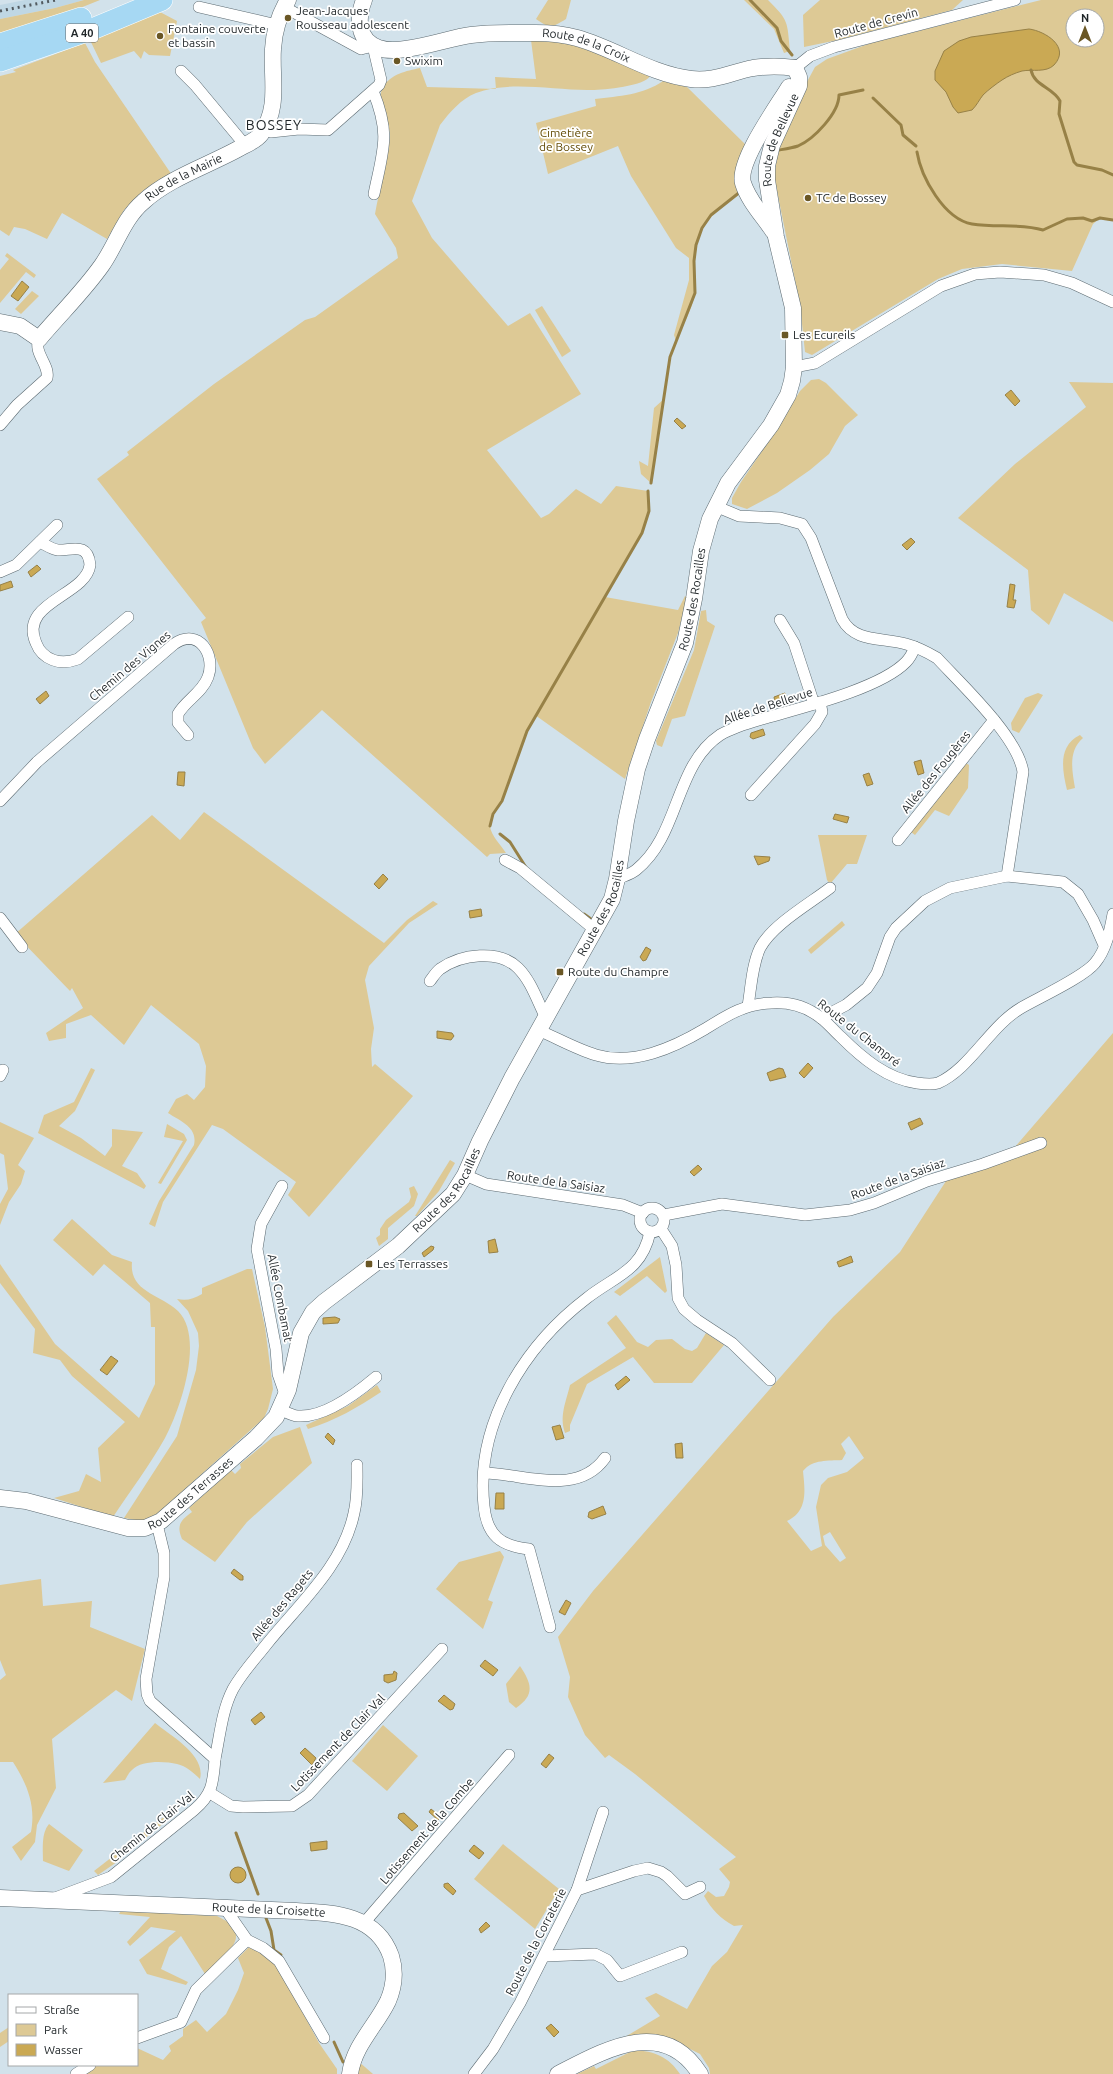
<svg xmlns="http://www.w3.org/2000/svg" width="1113" height="2074" font-family="Ubuntu,sans-serif">
	<rect width="100%" height="100%" fill="#d2e2eb"/>
	<polygon fill="#bfd7e4" points="25,0 84,0 55,8 0,19 0,5"/>
	<g fill="#ddc995" fill-rule="evenodd">
		<polygon points="84,0 100,0 50,20 0,33 0,19 55,8"/>
		<path d="M548,0H571L566,19C551,28 551,29 536,19Z"/>
		<path d="M744,0H768C789,21 787,21 790,51L784,53L774,29Z"/>
		<polygon points="820,0 963,0 952,10 838,40 804,47 803,15"/>
		<path d="M1041,0H1113V220L1100,218L1093,224L1072,271L1002,264L962,269L938,279L812,355L805,352L800,305L775,181C774,143 797,100 815,67L827,59L871,43ZM1073,16H1097V40H1073Z"/>
		<polygon points="160,12 177,21 170,56 149,55 144,51 141,59 134,51 101,63 90,40"/>
		<path d="M531,40L576,44L650,76C645,86 604,90 592,90C556,91 510,80 476,93C461,99 450,112 440,125L412,201L432,238L508,326L530,313L581,394L487,450L541,518L549,514L576,489L601,504L616,486L648,491L649,511L642,533L605,597L678,610L685,596L687,598L678,633L651,702L625,779L535,715C521,742 515,774 501,801C498,809 489,818 490,826C491,836 501,845 506,853L490,854L487,857L322,710L265,764L253,748L201,622L206,618L97,479L129,455L127,452L214,384L305,320L315,317L398,258L396,248L375,214C379,190 389,159 390,135C390,121 375,101 383,87C391,74 406,71 420,68L427,87L496,89L495,77L536,79Z"/>
		<polygon points="85,43 95,62 172,175 144,190 124,210 107,239 62,213 47,239 25,229 14,227 9,236 0,230 0,76 16,72 13,70"/>
		<path d="M663,81L687,87L747,146L740,192C715,209 695,229 694,261C694,271 697,282 695,292C694,306 682,327 676,341L674,335L689,280V258L676,248L631,176L618,146L548,174L536,123L596,106L595,99C619,96 643,95 663,81Z"/>
		<polygon points="7,253 36,275 34,278 26,272 0,303 0,270 9,259 5,256"/>
		<polygon points="32,291 39,296 21,314 15,309"/>
		<polygon points="542,306 571,351 562,357 535,310"/>
		<polygon points="819,379 826,383 858,415 845,426 829,454 810,470 777,493 747,509 732,504 732,498 741,482 775,432 800,391 811,380"/>
		<polygon points="1069,382 1113,383 1113,622 1064,593 1049,625 1031,610 1028,570 958,518 1015,464 1086,407"/>
		<polygon points="665,398 661,411 651,483 641,474 639,461 648,466 654,408"/>
		<polygon points="706,610 707,621 715,626 685,716 672,719 662,747 657,745 656,741 694,650 701,611"/>
		<polygon points="1038,693 1043,695 1019,733 1012,730 1011,723 1025,698"/>
		<path d="M1080,735L1083,738C1068,751 1072,770 1075,788L1067,790C1062,769 1058,746 1080,735Z"/>
		<polygon points="966,763 969,765 968,788 949,816 935,810 915,835 911,832"/>
		<path d="M204,812L384,943L407,920L433,901L438,904L409,923L369,966L365,980L374,1028L371,1049L372,1067L375,1064L413,1096L309,1217L288,1195L296,1182L223,1129L212,1125L163,1202L155,1227L149,1224L159,1201L194,1145C198,1127 180,1121 168,1113L176,1099L187,1094L194,1100L205,1087L206,1066L199,1044L151,1005L124,1045L91,1015L66,1024V1038L49,1041L46,1033L83,1008L72,988L70,991L15,934L152,815L180,840Z"/>
		<polygon points="818,835 867,835 857,864 847,864 830,884 827,880"/>
		<polygon points="842,921 845,925 811,954 808,950"/>
		<path d="M1113,1033V2074H710L709,2068L700,2054L682,2045L650,2034L625,2037L660,2016L645,1998L656,1993L687,2009L712,1966L727,1952L743,1925L734,1926C720,1918 712,1910 704,1896L708,1891L716,1897L724,1896L729,1887L730,1882L719,1869L736,1857L635,1774L609,1755L605,1758L585,1735L568,1697L570,1677L558,1637L593,1591L833,1317L900,1252L946,1181L1015,1147ZM849,1436L864,1458L847,1472L828,1478L821,1485L816,1507L822,1546L811,1551L787,1521C808,1511 805,1491 803,1471C813,1459 828,1461 842,1460L846,1453L841,1444ZM830,1532L846,1558L840,1562L825,1545L823,1536Z"/>
		<polygon points="91,1068 95,1070 75,1111 59,1126 81,1138 105,1156 112,1146 112,1129 143,1132 122,1166 137,1173 146,1186 144,1189 38,1133 44,1115 74,1102"/>
		<polygon points="0,1118 0,1122 34,1138 18,1165 25,1171 21,1184 9,1202 0,1225 0,1204 8,1189 4,1155 0,1153"/>
		<polygon points="167,1124 184,1134 187,1140 161,1184 158,1183 183,1141 164,1137"/>
		<polygon points="450,1160 455,1163 439,1191 417,1216 415,1216"/>
		<polygon points="414,1186 418,1194 414,1206 388,1228 388,1239 379,1246 376,1238 380,1235 380,1229 386,1220 409,1202 411,1197 409,1188"/>
		<path d="M72,1219L112,1255L132,1262C129,1292 160,1294 178,1311C205,1338 180,1410 165,1438C150,1465 130,1491 113,1517L54,1498L79,1491L86,1474L101,1482L98,1448L125,1422L72,1376L60,1360L33,1353L35,1329L0,1283V1264L55,1344L139,1418L155,1384V1327H151L150,1303L104,1264L93,1276L53,1240Z"/>
		<polygon points="660,1257 667,1291 665,1293 647,1276 620,1296 614,1292"/>
		<path d="M247,1269H252L265,1327L273,1389L268,1409L264,1418L157,1514L142,1521L124,1518L177,1436L196,1370L199,1346L198,1333L188,1311L177,1299C187,1301 193,1299 202,1294V1288Z"/>
		<path d="M616,1315L637,1342L648,1347L656,1340L672,1339L685,1349L692,1351L697,1348L706,1333L724,1345L692,1383H654L633,1357L587,1384L570,1425V1431L565,1433C559,1416 566,1402 570,1385L626,1348L607,1323Z"/>
		<path d="M377,1385L381,1392C357,1408 336,1420 308,1429L306,1425L348,1406Z"/>
		<path d="M300,1427L312,1463L247,1522L215,1562L182,1539C176,1525 181,1520 192,1512L189,1508L231,1470L235,1474L241,1468L240,1464L273,1437Z"/>
		<polygon points="500,1551 504,1557 488,1600 493,1602 483,1629 436,1589 459,1562"/>
		<path d="M41,1579L43,1606L92,1601L90,1627L145,1649L132,1701L116,1690L52,1739L56,1788L37,1825L35,1842L21,1861L12,1847L31,1832C36,1805 27,1784 13,1762H0V1680L6,1675L0,1660V1585Z"/>
		<path d="M520,1666C532,1684 535,1695 516,1708L509,1702L506,1684Z"/>
		<path d="M155,1723C171,1736 206,1755 200,1779C194,1773 186,1766 177,1764C165,1761 141,1760 132,1770C129,1772 127,1777 125,1780L103,1783Z"/>
		<polygon points="383,1725 418,1756 387,1791 352,1761"/>
		<polygon points="174,1809 177,1812 114,1864 98,1875 94,1871"/>
		<path d="M49,1824L83,1850L69,1871L43,1861C43,1849 41,1833 49,1824Z"/>
		<polygon points="503,1844 559,1889 535,1929 474,1879"/>
		<path d="M121,1911L217,1916L232,1924C234,1928 236,1932 236,1936C237,1948 213,1966 205,1974L181,1936L169,1947L161,1969L188,1982L186,1985L147,1974L139,1960L176,1931L151,1927L130,1946L127,1942L150,1917L119,1914Z"/>
		<polygon points="249,1947 274,1959 319,2043 337,2069 337,2074 83,2074 96,2065 137,2065 137,2048 163,2060 171,2051 169,2046 183,2036 183,2029 196,2020 207,2032 226,2014 238,1990 244,1973 238,1958"/>
		<polygon points="9,2027 9,2041 0,2047 0,2033"/>
		<path d="M634,2050C654,2051 669,2057 680,2074H577L594,2066L596,2069Z"/>
		<polygon points="358,2061 373,2074 357,2074"/>
	</g>
	<g fill="#caa954" stroke="#978147">
		<path d="M1029,29C1045,31 1071,47 1054,65C1046,73 1032,69 1022,71C1015,73 1008,76 1002,80C996,84 988,90 983,95C979,100 977,105 972,110L958,113L953,107L946,92L935,80V71L944,51L959,41L971,37Z"/>
		<polygon points="22,281 29,287 18,301 11,296"/>
		<polygon points="1011,390 1020,401 1015,406 1005,395"/>
		<polygon points="677,418 686,426 682,429 674,421"/>
		<polygon points="911,538 915,542 907,550 902,545"/>
		<polygon points="37,565 41,569 31,577 28,572"/>
		<polygon points="11,581 13,587 0,591 0,585"/>
		<polygon points="1010,584 1015,585 1013,600 1016,600 1014,608 1007,607"/>
		<polygon points="46,691 49,696 40,704 36,699"/>
		<polygon points="785,693 787,699 775,702 774,697"/>
		<polygon points="763,729 765,735 753,739 750,737 751,733"/>
		<polygon points="921,760 924,773 918,775 914,762"/>
		<polygon points="178,772 185,772 184,786 177,785"/>
		<polygon points="869,773 873,784 867,786 863,775"/>
		<polygon points="835,814 849,817 847,823 833,819"/>
		<polygon points="754,856 770,857 769,861 758,865"/>
		<polygon points="383,874 388,879 379,889 374,884"/>
		<polygon points="481,909 482,916 470,918 469,911"/>
		<polygon points="646,947 651,950 646,960 643,961 640,957"/>
		<polygon points="437,1031 452,1033 454,1036 451,1040 437,1038"/>
		<polygon points="808,1063 813,1068 804,1078 799,1073"/>
		<polygon points="779,1068 783,1069 786,1077 770,1081 767,1073"/>
		<polygon points="920,1118 923,1124 911,1130 908,1123"/>
		<polygon points="698,1165 702,1169 694,1176 690,1172"/>
		<polygon points="495,1239 498,1252 489,1253 488,1241"/>
		<polygon points="431,1246 434,1247 433,1250 424,1257 422,1253"/>
		<polygon points="851,1256 853,1262 839,1267 837,1262"/>
		<polygon points="335,1317 340,1319 338,1323 323,1324 323,1318"/>
		<polygon points="111,1356 118,1361 107,1375 100,1370"/>
		<polygon points="626,1376 630,1380 618,1390 615,1385"/>
		<polygon points="560,1425 564,1438 556,1440 552,1427"/>
		<polygon points="328,1433 335,1440 333,1445 325,1437"/>
		<polygon points="682,1443 683,1458 676,1458 675,1444"/>
		<polygon points="496,1493 504,1493 504,1509 495,1509"/>
		<polygon points="603,1506 606,1514 592,1519 588,1517 589,1512"/>
		<polygon points="234,1569 243,1576 243,1580 240,1580 231,1573"/>
		<polygon points="566,1600 571,1603 565,1615 559,1612"/>
		<polygon points="485,1660 498,1670 493,1676 480,1666"/>
		<polygon points="394,1671 397,1673 396,1680 388,1683 384,1681 384,1675 393,1674"/>
		<polygon points="444,1695 455,1704 453,1709 450,1710 438,1701"/>
		<polygon points="261,1712 265,1717 255,1725 251,1720"/>
		<polygon points="305,1748 316,1758 312,1765 300,1753"/>
		<polygon points="549,1754 554,1758 546,1768 541,1764"/>
		<polygon points="431,1809 441,1817 438,1820 429,1812"/>
		<polygon points="404,1813 418,1826 412,1831 398,1818 399,1814"/>
		<polygon points="327,1841 327,1849 311,1851 310,1843"/>
		<polygon points="474,1845 484,1853 479,1859 469,1851"/>
		<circle cx="238" cy="1875" r="8"/>
		<polygon points="448,1883 456,1891 453,1895 444,1887 444,1884"/>
		<polygon points="486,1922 490,1926 481,1933 479,1929"/>
		<polygon points="551,2024 559,2032 554,2037 546,2028"/>
	</g>
	<g fill="none" stroke-linecap="round" stroke-linejoin="round">
		<g stroke="#978147" stroke-width="3">
			<polyline points="750,0 777,28 781,41 792,55"/>
			<path d="M1031,70C1034,86 1053,87 1060,101L1059,114L1074,162L1077,165L1102,170L1113,175"/>
			<polyline points="873,98 901,125 903,135 916,146"/>
			<path d="M779,150C785,149 792,148 798,146C814,139 839,113 839,95L863,90"/>
			<path d="M917,152C921,177 944,219 972,224C996,228 1020,223 1043,230L1067,219L1083,218L1092,221L1100,218L1113,220"/>
			<polyline points="651,483 670,357 695,293 694,261 696,245 702,228 711,215 740,192"/>
			<polyline points="490,826 493,814 502,801 527,731 642,533 649,511 648,491"/>
			<polyline points="500,834 510,842 527,869"/>
			<polyline points="584,914 591,919"/>
			<polyline points="236,1833 258,1894"/>
			<polyline points="266,1918 271,1931 274,1950 281,1955"/>
			<polyline points="334,2042 343,2062"/>
		</g>
		<g stroke="#5c6a71" stroke-width="12">
			<g id="street">
				<polyline points="199,7 277,25"/>
				<polyline points="795,68 810,56 834,47 1015,0"/>
				<polyline points="181,71 195,85 245,145"/>
				<path d="M373,91C391,135 383,150 374,194"/>
				<polyline points="264,130 271,132 299,129 328,130 379,85 381,80 373,46 361,49 284,7"/>
				<polyline points="794,367 815,363 941,286 975,274 1000,272 1044,275 1072,283 1113,302"/>
				<path d="M0,425L17,405L47,378C50,365 33,353 39,339"/>
				<path d="M715,506L739,516L780,518L802,524L811,538L842,619C855,643 882,637 906,644C917,647 927,652 937,658C961,684 1018,737 1023,772L1007,876"/>
				<path d="M40,542C46,545 51,549 58,550C71,551 88,541 90,565C86,596 18,602 36,643C39,651 45,657 53,660C61,663 70,662 78,659L128,617"/>
				<polyline points="0,572 16,565 57,525"/>
				<polyline points="780,620 794,643 814,704"/>
				<polyline points="751,795 815,724 822,712 820,702"/>
				<path d="M0,801L37,762L174,644C199,627 216,655 208,677C202,693 186,700 178,714V723L188,735"/>
				<polyline points="898,840 994,720"/>
				<polyline points="505,860 520,868 595,930"/>
				<path d="M617,879C624,876 631,874 636,870C680,835 674,766 720,735C735,726 752,722 769,717C804,707 881,688 906,662C910,658 913,652 915,647"/>
				<polyline points="0,918 22,947"/>
				<path d="M430,981C433,977 436,972 440,969C461,954 499,949 518,968C531,981 537,1000 545,1016"/>
				<path d="M748,1006C751,988 752,965 760,948C772,925 809,904 830,888"/>
				<polyline points="821,1018 846,1005 867,988 877,973 890,937 896,928 925,901 950,888 1007,876 1063,882 1078,894 1093,920 1104,945"/>
				<path d="M538,1030C557,1038 576,1049 596,1055C633,1066 673,1048 705,1029C726,1016 746,1003 772,1003C789,1002 807,1007 821,1018C828,1023 834,1031 841,1037C862,1058 887,1079 917,1083C924,1084 931,1085 938,1083C970,1069 990,1026 1021,1008C1038,998 1084,977 1095,963C1106,950 1110,931 1113,914"/>
				<polyline points="0,1076 3,1070"/>
				<polyline points="465,1175 486,1184 623,1205 643,1213"/>
				<polyline points="282,1186 261,1224 257,1249 276,1349 278,1374 286,1397"/>
				<circle cx="652" cy="1220" r="12"/>
				<polyline points="664,1215 722,1204 805,1215 850,1210 874,1203 927,1181 983,1164 1041,1143"/>
				<polyline points="661,1229 672,1246 676,1265 678,1298 684,1309 697,1320 732,1343 770,1380"/>
				<path d="M280,1409C286,1412 292,1416 298,1416C324,1418 357,1393 376,1377"/>
				<path d="M485,1473C525,1474 577,1497 605,1458"/>
				<path d="M550,1627L529,1549C501,1546 487,1536 484,1506C475,1424 524,1346 587,1298C615,1276 642,1271 650,1232"/>
				<path d="M215,1759C220,1735 222,1710 233,1689C242,1673 255,1659 266,1645C299,1604 343,1566 354,1513C358,1497 357,1481 357,1465"/>
				<polyline points="210,1793 231,1806 243,1807 292,1806 308,1795 442,1649"/>
				<polyline points="577,1890 634,1871 648,1868 661,1872 667,1876 685,1894 700,1887"/>
				<path d="M55,1898L111,1877L194,1810C213,1794 213,1782 215,1759L150,1701L147,1694L146,1679L164,1577V1553L157,1524"/>
				<polyline points="224,1907 247,1940 263,1948 279,1961 324,2038"/>
				<polyline points="364,1923 509,1755"/>
				<polyline points="545,1956 595,1954 607,1960 620,1976 682,1952"/>
				<polyline points="137,2038 181,2022 196,1990 247,1940"/>
				<polyline points="76,2074 90,2065"/>
				<polyline points="474,2074 493,2049 520,2003 577,1890 603,1812"/>
			</g>
		</g>
		<g stroke="#5c6a71" stroke-width="17">
			<g id="secondary">
				<path id="s1" d="M364,0C357,18 357,41 379,48C400,56 447,38 471,35C492,32 514,33 535,33C549,33 563,34 577,38C616,49 650,74 691,79C713,82 732,72 753,68C767,66 781,66 795,68"/>
				<path d="M773,231C763,216 748,200 743,183C737,162 777,107 789,87"/>
				<path id="s2" d="M0,322L20,326L39,339C60,314 83,292 102,265C116,245 124,218 143,202C167,179 209,165 238,149C245,145 256,141 261,134C280,108 271,78 273,49C274,32 279,15 288,0"/>
				<path id="s3" d="M0,1498L26,1501L128,1528H145L161,1521L256,1438L276,1417L288,1390L301,1333L313,1312L324,1302L398,1246L453,1194L465,1175L480,1141L512,1078L612,899L617,879L626,821L637,769L647,739L685,643L694,599L701,551L710,519L728,483L771,425L788,395L792,381L794,367L793,308L776,237L767,180V166L772,145L799,86V77L795,68"/>
				<path id="s4" d="M0,1898L296,1911C334,1913 376,1914 391,1956C396,1972 394,1987 388,2001C376,2026 354,2045 350,2074"/>
				<path d="M558,2074C603,2051 663,2015 700,2074"/>
			</g>
		</g>
		<g stroke="#fff" stroke-width="22">
			<g id="highway">
				<polyline points="0,44 81,18"/>
				<polyline points="0,61 90,30 162,0"/>
			</g>
		</g>
		<use href="#street" stroke="#fff" stroke-width="11"/>
		<use href="#secondary" stroke="#fff" stroke-width="16"/>
		<use href="#highway" stroke="#a6d8f3" stroke-width="21"/>
		<polyline stroke="#525a5f" stroke-width="3" stroke-dasharray="2 4" stroke-linecap="butt" points="0,11 56,0"/>
	</g>
	<g fill="#6a5725" stroke="#fff" stroke-width="1.5">
		<circle cx="288" cy="18" r="4"/>
		<circle cx="160" cy="36" r="4"/>
		<circle cx="397" cy="61" r="4"/>
		<circle cx="808" cy="198" r="4"/>
		<rect x="781" y="331" width="8" height="8" rx="2"/>
		<rect x="556" y="968" width="8" height="8" rx="2"/>
		<rect x="365" y="1260" width="8" height="8" rx="2"/>
	</g>
	<g text-anchor="middle" stroke-width="3.5" stroke-linejoin="round" paint-order="stroke">
		<rect fill="#fff" stroke="#626668" stroke-width="1" x="66" y="24" width="32" height="18" rx="3"/>
		<g font-size="11" font-weight="bold" fill="#1f2528">
			<text x="82" y="37">A 40</text>
		</g>
		<g font-size="12" fill="#1f2528" stroke="#fff" text-anchor="start">
			<text x="296" y="15">Jean-Jacques<tspan x="296" dy="14">Rousseau adolescent</tspan></text>
			<text x="168" y="33">Fontaine couverte<tspan x="168" dy="14">et bassin</tspan></text>
			<text x="405" y="65">Swixim</text>
			<text x="816" y="202">TC de Bossey</text>
			<text x="793" y="339">Les Ecureils</text>
			<text x="568" y="976">Route du Champre</text>
			<text x="377" y="1268">Les Terrasses</text>
		</g>
		<g font-size="12" fill="#1f2528" stroke="#fff">
			<text transform="translate(876 23) rotate(-15)" y="4">Route de Crevin</text>
			<text dy="4" stroke="none"><textPath href="#s1" startOffset="268">Route de la Croix</textPath></text>
			<text dy="4" stroke="none"><textPath href="#s3" startOffset="1754">Route de Bellevue</textPath></text>
			<text dy="4" stroke="none"><textPath href="#s2" startOffset="264">Rue de la Mairie</textPath></text>
			<text dy="4" stroke="none"><textPath href="#s3" startOffset="1264">Route des Rocailles</textPath></text>
			<text transform="translate(130 666) rotate(-40)" y="4">Chemin des Vignes</text>
			<text transform="translate(768 706) rotate(-18)" y="4">Allée de Bellevue</text>
			<text transform="translate(936 772) rotate(-51)" y="4">Allée des Fougères</text>
			<text dy="4" stroke="none"><textPath href="#s3" startOffset="940">Route des Rocailles</textPath></text>
			<text transform="translate(859 1033) rotate(38)" y="4">Route du Champré</text>
			<text transform="translate(898 1179) rotate(-20)" y="4">Route de la Saisiaz</text>
			<text transform="translate(556 1182) rotate(8)" y="4">Route de la Saisiaz</text>
			<text dy="4" stroke="none"><textPath href="#s3" startOffset="616">Route des Rocailles</textPath></text>
			<text transform="translate(280 1298) rotate(79)" y="4">Allée Combamat</text>
			<text dy="4" stroke="none"><textPath href="#s3" startOffset="206">Route des Terrasses</textPath></text>
			<text transform="translate(282 1605) rotate(-50)" y="4">Allée des Ragets</text>
			<text transform="translate(338 1743) rotate(-46)" y="4">Lotissement de Clair Val</text>
			<text transform="translate(152 1827) rotate(-39)" y="4">Chemin de Clair-Val</text>
			<text transform="translate(427 1831) rotate(-49)" y="4">Lotissement de la Combe</text>
			<text dy="4" stroke="none"><textPath href="#s4" startOffset="269">Route de la Croisette</textPath></text>
			<text transform="translate(536 1942) rotate(-63)" y="4">Route de la Corraterie</text>
		</g>
		<g font-size="12" fill="#644d08" stroke="#fff">
			<text x="566" y="137">Cimetière<tspan x="566" dy="14">de Bossey</tspan></text>
		</g>
		<g font-size="14" letter-spacing="1" fill="#1f2528" stroke="#fff">
			<text x="274" y="130">BOSSEY</text>
		</g>
	</g>
	<rect x="8" y="1994" width="130" height="72" fill="#ffffff" stroke="#a5a8a9"/>
	<rect x="16" y="2007" width="20" height="6" fill="#ffffff" stroke="#a5a8a9"/>
	<text x="44" y="2014" font-size="12" fill="#1f2528">Straße</text>
	<rect x="16" y="2024" width="20" height="12" fill="#ddc995" stroke="#a5a8a9"/>
	<text x="44" y="2034" font-size="12" fill="#1f2528">Park</text>
	<rect x="16" y="2044" width="20" height="12" fill="#caa954" stroke="#a5a8a9"/>
	<text x="44" y="2054" font-size="12" fill="#1f2528">Wasser</text>
	<g transform="translate(1085 28)"><circle r="19" fill="#ffffff" stroke="#a5a8a9"/>
	<path d="M0-3L7 15L0 10L-7 15Z" fill="#6a5725"/>
	<text y="-6" font-size="11" font-weight="bold" text-anchor="middle" fill="#1f2528">N</text>
	</g>
</svg>
